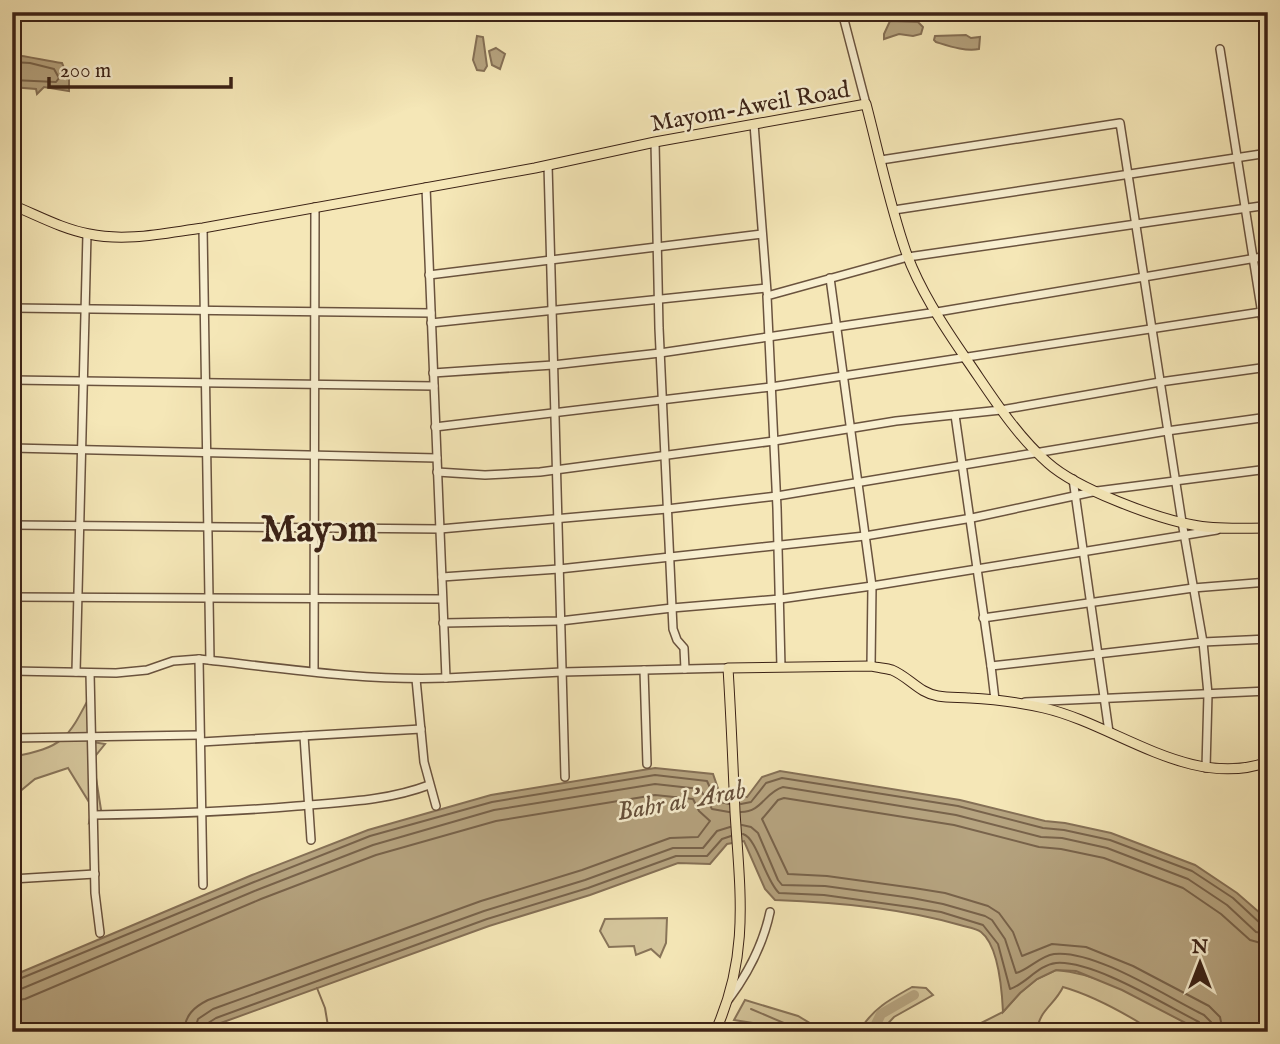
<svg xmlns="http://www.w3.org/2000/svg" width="1280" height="1044" font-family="'IM FELL English',serif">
	<rect width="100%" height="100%" fill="#f5e7b7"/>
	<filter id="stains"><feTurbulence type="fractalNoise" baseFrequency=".00286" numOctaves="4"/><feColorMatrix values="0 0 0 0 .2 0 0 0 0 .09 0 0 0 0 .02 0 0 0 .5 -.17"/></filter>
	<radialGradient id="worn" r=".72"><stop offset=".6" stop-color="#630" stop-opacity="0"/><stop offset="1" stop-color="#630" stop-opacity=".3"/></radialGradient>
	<g fill="#d5c69c" stroke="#887459" stroke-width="2">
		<path d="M91,694L92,742L105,744L93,759L102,816L89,823L92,807L68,768L35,779L12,798V757C64,747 67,740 91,694Z"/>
		<polygon points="667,918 666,943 660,957 651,949 636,955 634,946 609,947 600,931 605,919"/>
		<path d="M1056,970C1108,974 1157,1009 1203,1032H1137L1140,1023C1115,1008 1091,995 1063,987C1054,1006 1039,1009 1037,1032H963L1003,1012L1020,993L1037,979Z"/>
		<path d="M912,987L926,988L933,995L894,1017L880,1032H839L862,1027C875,1007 891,999 912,987Z"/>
		<polygon points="745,1000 798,1016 815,1026 836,1032 784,1032 771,1026 734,1020"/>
	</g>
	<g fill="#b6a480" stroke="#857056" stroke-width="2">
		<polygon points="890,21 918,22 923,27 921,34 913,36 899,34 884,39 884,34"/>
		<path d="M966,35L971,38L980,37L979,49C966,52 949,46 936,42L934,40L935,36Z"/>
		<polygon points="477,36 483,37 487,66 484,71 477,70 473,60"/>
		<polygon points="496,48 505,54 500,69 492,65 489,51"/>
		<path d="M12,55C29,56 45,61 62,63L69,80V91L44,87L37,94L36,89L12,87Z"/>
		<path d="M655,768L713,774L721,797H747L762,777L780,771L960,800L1045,821L1065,823L1111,833L1195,865L1237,893L1268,920V1032H1203L1122,990L1076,971L1056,970L1037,979L1020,993L1003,1012C1002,991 999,946 981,932C976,928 966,927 960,925C901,908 837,902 775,900L765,889L744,841L727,844L710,864L678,863L590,895L489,926L218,1024L205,1032H12V976L252,875L368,830L491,795Z"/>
	</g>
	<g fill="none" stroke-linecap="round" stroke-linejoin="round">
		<g stroke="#78634b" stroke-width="2">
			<polyline points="12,62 30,63 54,69 59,78 56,82 12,80"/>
			<polyline points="741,804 751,802 766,783 782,778 958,806 1043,828 1064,830 1110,840 1192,871 1233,898 1261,924 1268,926"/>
			<path d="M741,812C762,812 765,792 783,787L956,815L1041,837L1062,838L1107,848L1188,879L1227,905L1256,932L1268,934"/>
			<path d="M742,825L751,827L758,833L778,880L782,885L825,886L912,898L943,904L985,916L992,920L1005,939L1016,973C1028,970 1040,956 1054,954C1094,949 1167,997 1204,1015L1211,1022L1213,1032"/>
			<path d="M743,834C757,838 765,880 779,893L824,895L910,907L941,912L983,925L998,944L1010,989C1026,984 1038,965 1056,963C1093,960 1165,1005 1199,1022L1204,1032"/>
			<polyline points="12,982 254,882 370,836 492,802 655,775 707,781 716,801 729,804"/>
			<polyline points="12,991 21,989 257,890 373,845 494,810 655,784 700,789 712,809 729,812"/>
			<path d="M12,1001L25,999L261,899L376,855L496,821L655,795L693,799L699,811L710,821L698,837L670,838L582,870L481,901L208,1000C194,1007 185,1015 184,1032"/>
			<polyline points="194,1032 198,1019 213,1009 484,911 585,880 673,848 703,848 717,831 730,827"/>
			<polyline points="203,1032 205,1025 216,1018 487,919 588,888 676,856 707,856 722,839 731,836"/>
			<polyline points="1223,1032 1220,1017 1209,1006 1133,966 1086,947 1052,944 1022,956 1013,932 999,913 988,906 945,893 914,888 827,876 788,874 762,819 778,800 784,798 954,825 1039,847 1061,849 1104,858 1183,888 1221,914 1250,940 1268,945"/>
		</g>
		<g stroke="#857056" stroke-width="2">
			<polyline points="317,988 325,1008 329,1032"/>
			<polyline points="751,1009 805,1032"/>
		</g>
		<polyline stroke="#b6a480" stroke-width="10" points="872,1032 881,1014 914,995"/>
		<g stroke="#6a533e" stroke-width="10">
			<g id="minor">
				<polyline points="842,12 866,104"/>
				<polyline points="1220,49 1268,352"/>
				<polyline points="754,124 767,292"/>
				<polyline points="655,142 659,328 673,629 677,640 684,648 685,669"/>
				<polyline points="881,160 1120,123 1182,522 1203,642 1208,694 1206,768"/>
				<polyline points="548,165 565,777"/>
				<polyline points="426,187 446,678 562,672 728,668"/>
				<polyline points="894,210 1268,153"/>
				<polyline points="203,228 210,660"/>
				<polyline points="429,275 762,234"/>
				<polyline points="830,278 872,586 871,666"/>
				<polyline points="12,308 431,313"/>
				<polyline points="431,323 766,288"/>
				<polyline points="433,373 553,365 660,353 937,312 1268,256"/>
				<polyline points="12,380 434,386"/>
				<polyline points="955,415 991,666 1203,642 1268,639"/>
				<polyline points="435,427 771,387 1268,311"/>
				<polyline points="12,448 437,458"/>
				<polyline points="437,472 485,475 540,472 774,441 896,421 1001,410 1160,382 1268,367"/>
				<polyline points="1073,479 1109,732"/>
				<polyline points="12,525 440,529 667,509 777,496 1167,431 1268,417"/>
				<polyline points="442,577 559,569 865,536 972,518 1097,491 1268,469"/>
				<polyline points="12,597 442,599"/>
				<polyline points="983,618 1193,588 1268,582"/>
				<polyline points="443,623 560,621 672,608 780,599 872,586 1217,530"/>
				<polyline points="199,659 203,885"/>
				<polyline points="991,666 995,700"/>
				<polyline points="781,667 777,508 767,296 908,257 1268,205"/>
				<polyline points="644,670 647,764"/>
				<path d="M12,671L116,673L147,670L173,661L199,659C281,668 363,681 446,678"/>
				<polyline points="314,671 315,207"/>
				<polyline points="76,672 87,234"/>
				<polyline points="90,673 95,893 100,933"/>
				<polyline points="416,679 424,762 436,806"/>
				<polyline points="1025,702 1268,691"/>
				<polyline points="304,736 311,840"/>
				<polyline points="12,738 200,735"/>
				<polyline points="201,742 421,729"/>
				<path d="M94,815C162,814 229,812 297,806C342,802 387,801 429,785"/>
				<polyline points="12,879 95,874"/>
				<path d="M729,999C749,972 763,945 770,912"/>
			</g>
		</g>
		<g stroke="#3b2216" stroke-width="11">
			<g id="major">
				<path d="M12,205C37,215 62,229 89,234C126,242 165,233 203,228L535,168L655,142L866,104C878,150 888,197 903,243C916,285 944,327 969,363C993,398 1016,435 1048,463C1077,489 1155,518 1193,525C1217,530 1243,528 1268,528"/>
				<path d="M715,1032C750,956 740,892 735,812C733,764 731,716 728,668L871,666C878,668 886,668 892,670C909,677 919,693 938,696C949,698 960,697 970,698C994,699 1021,703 1044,708C1117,725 1190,790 1268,762"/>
			</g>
		</g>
		<use href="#minor" stroke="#f8efd0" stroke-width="7"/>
		<use href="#major" stroke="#f5e7b7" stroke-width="9"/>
	</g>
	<g text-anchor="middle" stroke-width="5" stroke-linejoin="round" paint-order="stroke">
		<g font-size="24" fill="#3b2216" stroke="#f8efd0">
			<text transform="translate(750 106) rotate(-10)" y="8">Mayom-Aweil Road</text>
		</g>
		<g font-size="26" font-style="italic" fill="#66503b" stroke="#f8efd0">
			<text transform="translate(681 800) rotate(-10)" y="9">Bahr al 'Arab</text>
		</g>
		<g font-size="38" font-weight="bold" fill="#3b2216" stroke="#f8efd0">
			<text x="319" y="541">Mayɔm</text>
		</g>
	</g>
	<rect width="1280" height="1044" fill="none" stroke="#f5e7b7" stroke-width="42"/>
	<rect x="14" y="14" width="1252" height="1016" fill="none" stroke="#3b2216" stroke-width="3.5"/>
	<rect x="21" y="21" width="1238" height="1002" fill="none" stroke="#3b2216" stroke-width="2"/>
	<g transform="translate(1200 963)" stroke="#f8efd0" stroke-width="5" paint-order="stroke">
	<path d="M0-5L12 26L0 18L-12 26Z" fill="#3b2216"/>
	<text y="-10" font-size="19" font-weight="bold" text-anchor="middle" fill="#3b2216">N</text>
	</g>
	<path d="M49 77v10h182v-10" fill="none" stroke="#3b2216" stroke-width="3.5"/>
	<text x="60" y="77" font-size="21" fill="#3b2216" stroke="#f8efd0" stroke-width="5" paint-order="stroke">200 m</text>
	<rect width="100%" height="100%" filter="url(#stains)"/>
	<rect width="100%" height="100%" fill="url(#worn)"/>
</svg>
